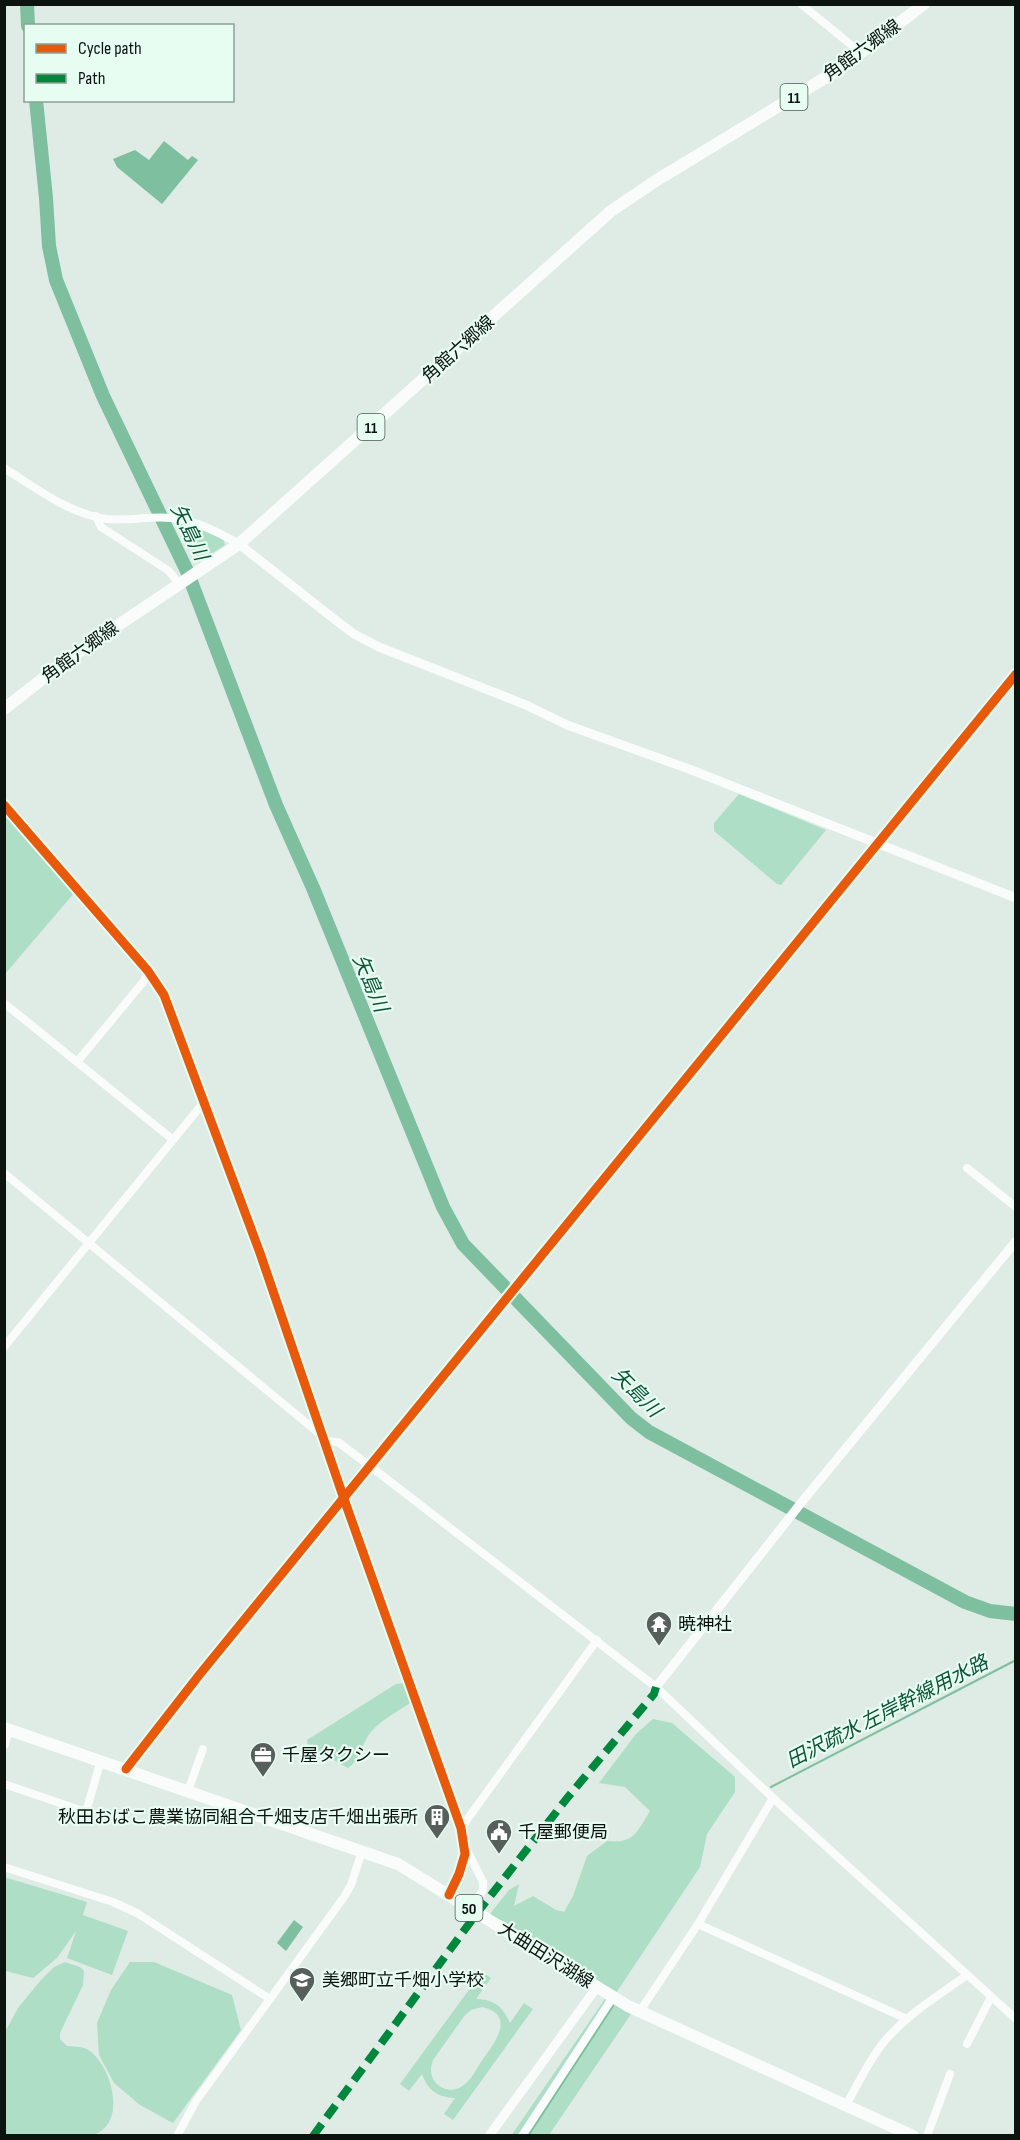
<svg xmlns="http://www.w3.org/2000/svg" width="1020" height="2140" font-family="'Sofia Sans Condensed','Noto Sans JP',sans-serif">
	<rect width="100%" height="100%" fill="#dfebe5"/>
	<g fill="#aedec6" fill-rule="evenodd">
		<polygon points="178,523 198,528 223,539 225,545 200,561 187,543"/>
		<polygon points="739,794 826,830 781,885 777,884 714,831 714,823"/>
		<polygon points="4,813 75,892 5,974 4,974"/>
		<path d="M404,1683L411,1701L410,1703C397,1712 377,1722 368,1736C361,1747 360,1760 348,1768L308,1746L307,1740L396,1684Z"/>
		<path d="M653,1719L672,1723L735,1777V1792L707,1834L700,1867L616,1993L490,1914L509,1890L519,1884L514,1906L533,1896L556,1910L564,1912L573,1896L587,1856L607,1841C634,1844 637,1832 650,1811L625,1787L599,1783L636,1734Z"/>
		<polygon points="4,1877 87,1902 83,1915 128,1931 112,1975 67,1958 76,1931 57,1958 33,1978 5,1971"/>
		<path d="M65,1962L80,1967L84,1971L83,1985L60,2033V2039L67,2046C75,2047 84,2046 90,2051C113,2069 127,2124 93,2135H5V2032L18,2008L41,1980L54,1967Z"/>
		<polygon points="130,1962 154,1962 232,1995 241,2030 173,2123 140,2105 114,2083 99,2055 97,2023 111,1990"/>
		<path d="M482,1972L491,1978L476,1999C494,1999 503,2007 510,2023L524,2003L533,2009L453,2120L444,2114L455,2098C438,2097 428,2091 422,2074L409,2091L400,2084ZM482,2007C518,2015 493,2045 481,2062C476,2070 470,2082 461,2087C452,2092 442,2090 435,2082C430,2075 430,2068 433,2060L465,2015L471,2010Z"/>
		<polygon points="605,1999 631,2014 549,2135 511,2136"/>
	</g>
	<g fill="#7ebfa0">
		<polygon points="164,141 188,160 192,156 198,160 162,204 117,167 113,159 135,150 149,160"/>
		<polygon points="294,1920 303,1927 286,1951 277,1943"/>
	</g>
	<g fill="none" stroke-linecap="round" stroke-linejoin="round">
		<g stroke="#7ebfa0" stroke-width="2">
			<polyline points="771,1787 1016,1660"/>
			<polyline points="528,2136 613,2006"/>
		</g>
		<g stroke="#7ebfa0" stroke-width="14">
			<polyline points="27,4 28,26"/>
			<polyline points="36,100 46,198 49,246 56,280 103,396 187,571 276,805 313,888 443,1207 463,1244 631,1418 649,1432 965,1602 990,1611 1016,1614"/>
		</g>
		<g stroke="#fafcfb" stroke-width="8">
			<polyline points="801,4 861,53"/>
			<path d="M4,468C36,488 69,514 107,519C128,521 150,516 171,518C195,520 218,532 239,544"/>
			<polyline points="96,516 101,527 169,571 180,585"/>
			<polyline points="4,805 148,971 164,995 260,1253 344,1499 461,1828 465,1854 459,1874 449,1895"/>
			<polyline points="4,1003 172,1139"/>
			<polyline points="77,1062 144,981 148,971"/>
			<polyline points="967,1168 1016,1207"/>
			<polyline points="4,1173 321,1435"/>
			<polyline points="4,1347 204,1102"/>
			<polyline points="324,1441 338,1442 370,1466 656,1687 773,1798 1016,2019"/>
			<polyline points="126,1769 200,1674 1016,674"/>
			<polyline points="4,1784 86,1812 101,1760"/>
			<polyline points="188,1791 203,1749"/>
			<polyline points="461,1828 597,1640"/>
			<polyline points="466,1848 483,1882 483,1890 471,1909"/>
			<polyline points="4,1867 113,1902 137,1913 270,1999"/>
			<polyline points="698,1924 907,2019"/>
			<polyline points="640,2011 698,1924 773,1798"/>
			<polyline points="967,2044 991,1997"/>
			<path d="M846,2105C860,2081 872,2053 892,2033C914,2010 942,1993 967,1975"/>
			<polyline points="177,2136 196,2101 344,1897 351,1885 362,1851"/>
			<polyline points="522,2136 613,1997"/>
			<polyline points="927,2136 950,2074"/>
		</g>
		<g stroke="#fafcfb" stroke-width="9">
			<polyline points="239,544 329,615 354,634 379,647 526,705 567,725 689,769 1016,898"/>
			<polyline points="656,1687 801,1503 1016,1241"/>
			<polyline points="4,1745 9,1730"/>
			<polyline points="489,2136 597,1987"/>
		</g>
		<g stroke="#fafcfb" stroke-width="12">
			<polyline points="4,709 68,659 239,544 611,211 657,180 838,70 924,4"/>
			<polyline points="4,1728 398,1864 628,2006 913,2136"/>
		</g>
		<polyline stroke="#00873e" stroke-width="8" stroke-dasharray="15 8" stroke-linecap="butt" points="313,2136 477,1913 568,1797 654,1694 656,1687"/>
		<g stroke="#e7fdf1" stroke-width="13">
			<g id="cycleway">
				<polyline points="4,805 148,971 164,995 260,1253 344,1499 461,1828 465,1854 459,1874 449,1895"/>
				<polyline points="126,1769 200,1674 1016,674"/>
			</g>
		</g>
		<use href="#cycleway" stroke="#e8590c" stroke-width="9"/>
	</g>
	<defs>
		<g id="temple-pin" transform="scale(1.35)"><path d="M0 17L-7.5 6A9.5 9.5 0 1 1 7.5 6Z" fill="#565f5b" stroke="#e7fdf1"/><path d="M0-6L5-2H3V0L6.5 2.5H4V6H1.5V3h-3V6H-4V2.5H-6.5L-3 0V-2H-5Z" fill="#fff"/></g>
		<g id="office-pin" transform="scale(1.35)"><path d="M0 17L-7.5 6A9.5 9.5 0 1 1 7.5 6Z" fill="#565f5b" stroke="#e7fdf1"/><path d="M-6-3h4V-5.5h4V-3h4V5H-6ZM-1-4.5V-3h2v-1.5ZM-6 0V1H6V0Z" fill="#fff"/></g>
		<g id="building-pin" transform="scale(1.35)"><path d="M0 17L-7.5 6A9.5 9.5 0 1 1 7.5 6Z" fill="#565f5b" stroke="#e7fdf1"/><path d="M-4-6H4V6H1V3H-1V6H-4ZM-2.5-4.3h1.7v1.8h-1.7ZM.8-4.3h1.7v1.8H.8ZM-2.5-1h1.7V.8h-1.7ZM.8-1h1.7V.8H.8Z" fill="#fff"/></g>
		<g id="civic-pin" transform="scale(1.35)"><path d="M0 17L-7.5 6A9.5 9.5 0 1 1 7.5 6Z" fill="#565f5b" stroke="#e7fdf1"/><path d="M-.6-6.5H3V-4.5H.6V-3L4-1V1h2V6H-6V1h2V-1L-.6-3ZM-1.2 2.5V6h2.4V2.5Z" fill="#fff"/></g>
		<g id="school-pin" transform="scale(1.35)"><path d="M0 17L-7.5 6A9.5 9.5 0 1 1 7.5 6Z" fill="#565f5b" stroke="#e7fdf1"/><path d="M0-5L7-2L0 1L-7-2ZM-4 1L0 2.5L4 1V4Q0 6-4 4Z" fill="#fff"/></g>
	</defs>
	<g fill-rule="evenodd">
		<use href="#temple-pin" x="659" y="1624"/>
		<use href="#office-pin" x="263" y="1755"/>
		<use href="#building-pin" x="437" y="1817"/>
		<use href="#civic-pin" x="499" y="1832"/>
		<use href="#school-pin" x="302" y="1980"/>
	</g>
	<g text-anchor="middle" stroke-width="4.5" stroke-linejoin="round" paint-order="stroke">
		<g fill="#e7fdf1" stroke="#4e5a54" stroke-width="1.5">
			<rect x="780.5" y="84" width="27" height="26" rx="4.5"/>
			<rect x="357.5" y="414" width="27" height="26" rx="4.5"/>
			<rect x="455.5" y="1895" width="27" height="26" rx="4.5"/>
		</g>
		<g font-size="16" font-weight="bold" fill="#0d1410">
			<text x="794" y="103">11</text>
			<text x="371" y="433">11</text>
			<text x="469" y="1914">50</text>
		</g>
		<g font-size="18" fill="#0d1410" stroke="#e7fdf1">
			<text transform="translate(862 50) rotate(-36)" y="6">角館六郷線</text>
			<text transform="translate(458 349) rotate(-42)" y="6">角館六郷線</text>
			<text transform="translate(80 652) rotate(-36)" y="6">角館六郷線</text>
			<text transform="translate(546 1955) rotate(32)" y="6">大曲田沢湖線</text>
		</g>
		<g font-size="18" fill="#0d1410" stroke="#e7fdf1" text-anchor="start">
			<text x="678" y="1630">暁神社</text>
			<text x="282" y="1761">千屋タクシー</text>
			<text x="418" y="1823" text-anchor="end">秋田おばこ農業協同組合千畑支店千畑出張所</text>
			<text x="518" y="1838">千屋郵便局</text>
			<text x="322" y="1986">美郷町立千畑小学校</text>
		</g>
		<g font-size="20" font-style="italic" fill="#0d5438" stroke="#e7fdf1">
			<text transform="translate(190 532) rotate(64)" y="7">矢島川</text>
			<text transform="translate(371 983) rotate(67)" y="7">矢島川</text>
			<text transform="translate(637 1392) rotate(45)" y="7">矢島川</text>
			<text transform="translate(887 1711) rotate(-27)" y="7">田沢疏水 左岸幹線用水路</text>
		</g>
	</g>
	<rect width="1020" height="2140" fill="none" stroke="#0d1410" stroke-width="12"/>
	<rect x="24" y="24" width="210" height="78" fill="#e7fdf1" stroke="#90a097" stroke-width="1.5"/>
	<rect x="36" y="44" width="30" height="9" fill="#e8590c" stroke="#90a097" stroke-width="1.5"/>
	<text x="78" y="54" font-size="18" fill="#0d1410">Cycle path</text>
	<rect x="36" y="74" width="30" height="9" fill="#00873e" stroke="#90a097" stroke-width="1.5"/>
	<text x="78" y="84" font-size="18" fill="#0d1410">Path</text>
</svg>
